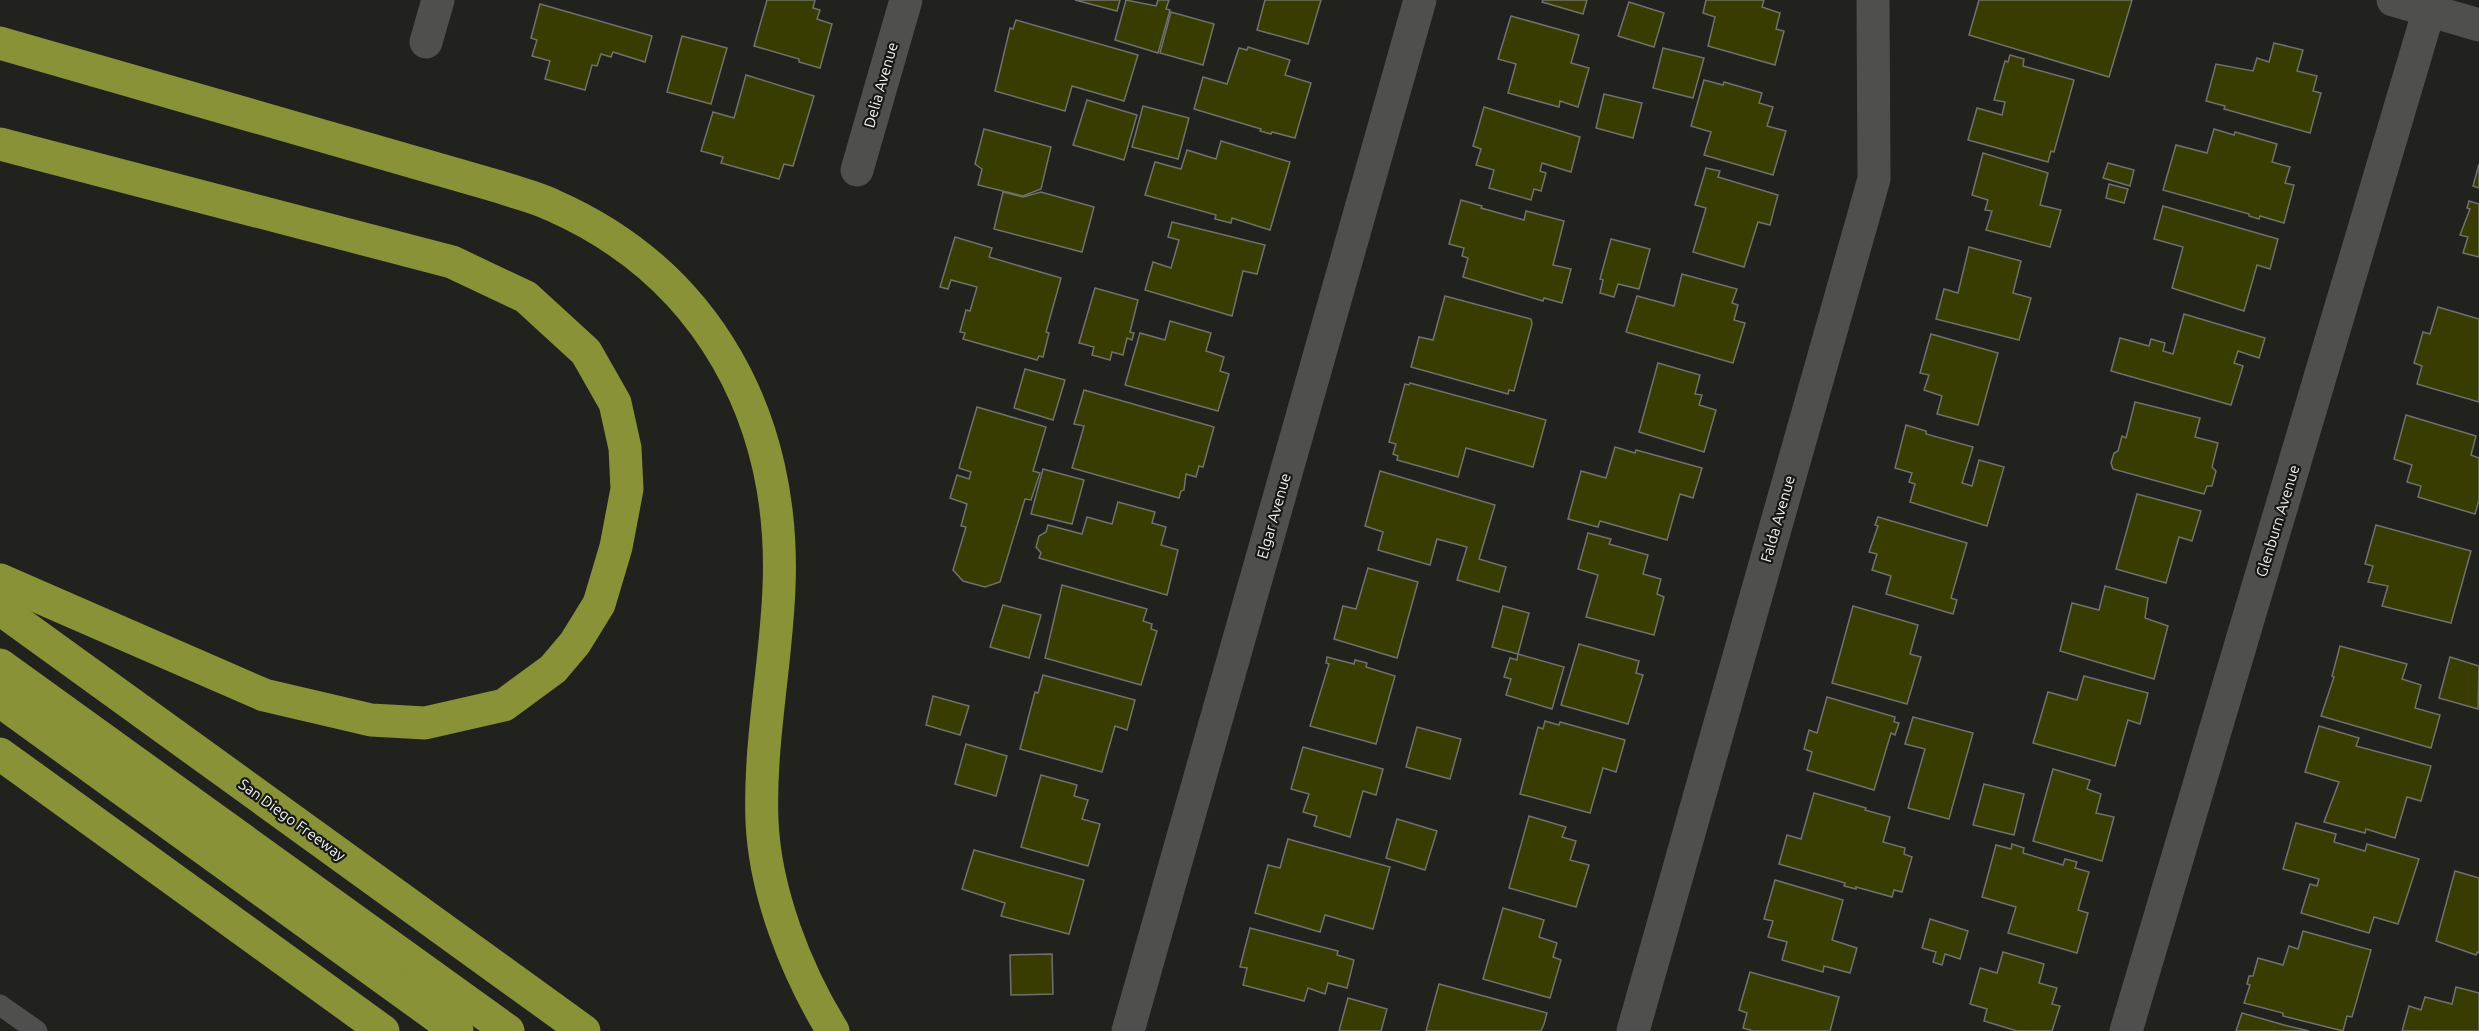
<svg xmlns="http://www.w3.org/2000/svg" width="2479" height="1031" font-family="Ubuntu,sans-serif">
	<rect width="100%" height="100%" fill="#21211e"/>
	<g fill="#383c00" stroke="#70716e" stroke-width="1.5">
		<polygon points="767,0 815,0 813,8 820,10 817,19 832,24 820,68 799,62 799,59 754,46"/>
		<polygon points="1075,0 1120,0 1117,11"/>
		<polygon points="1126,0 1156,6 1158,0 1169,0 1166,9 1170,10 1158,53 1115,40"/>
		<polygon points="1265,0 1321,0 1308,44 1257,30"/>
		<polygon points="1543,0 1587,0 1583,14 1542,2"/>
		<polygon points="1706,0 1764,0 1762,7 1780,13 1776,29 1784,31 1775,65 1708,46 1715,17 1703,13"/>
		<polygon points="1979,0 2132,0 2109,77 1969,35"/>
		<polygon points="1629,2 1664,13 1654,47 1618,36"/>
		<polygon points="540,4 652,36 645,62 613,52 611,57 601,54 597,66 592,65 585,90 545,79 550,61 532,56 537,40 531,38"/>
		<polygon points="1171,12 1214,24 1203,65 1160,53"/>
		<polygon points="1511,16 1579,35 1571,63 1589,68 1578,107 1560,101 1559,107 1508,93 1516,64 1498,59"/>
		<polygon points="1016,20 1138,55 1124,101 1072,86 1065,111 995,91 1010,28 1013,29"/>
		<polygon points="682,36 727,48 711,104 667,92"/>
		<polygon points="2274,43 2303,50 2297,71 2317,76 2313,91 2321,93 2310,133 2224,109 2225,106 2206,101 2216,64 2253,71 2257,58 2269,62"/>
		<polygon points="1248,47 1290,60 1285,75 1311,83 1295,138 1272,132 1271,134 1260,131 1261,129 1194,109 1203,77 1227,84 1239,48 1247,50"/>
		<polygon points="1663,48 1704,58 1693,98 1653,88"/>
		<polygon points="2010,55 2024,59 2023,66 2074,80 2054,152 2051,151 2048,162 1968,140 1977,108 2002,115 2005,102 1994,100 2005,61 2008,62"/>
		<polygon points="746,75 814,96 793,166 784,164 779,179 721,163 723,157 701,151 713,112 734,118"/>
		<polygon points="1704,80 1723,85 1724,82 1762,93 1759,103 1773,107 1767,126 1786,131 1773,175 1704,155 1711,132 1691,126"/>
		<polygon points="1604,94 1642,103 1633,138 1596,128"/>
		<polygon points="1087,100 1137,115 1124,160 1073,145"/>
		<polygon points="1143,106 1189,118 1178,159 1132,147"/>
		<polygon points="1484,107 1580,137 1571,172 1542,163 1540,171 1546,173 1541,191 1534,189 1531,200 1489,188 1494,170 1476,165 1481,149 1473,146"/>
		<polygon points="984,129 1051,147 1041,189 1023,196 978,185 982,169 975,164"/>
		<polygon points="2214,129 2234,135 2235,132 2277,144 2272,162 2290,167 2285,183 2294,185 2284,223 2260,216 2259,219 2249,216 2249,214 2163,190 2176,145 2207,153"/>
		<polygon points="1221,141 1290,162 1270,230 1232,218 1231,223 1215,219 1216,215 1145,195 1155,162 1181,169 1187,150 1216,159"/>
		<polygon points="1983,153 2048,173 2040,205 2061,210 2050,247 1986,230 1992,211 1985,210 1988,200 1972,195"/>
		<polygon points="2108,163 2134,170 2130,186 2103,178"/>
		<polygon points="2479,164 2479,188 2473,186"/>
		<polygon points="1706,168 1720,171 1718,177 1778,195 1770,225 1758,222 1744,267 1693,252 1706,208 1695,205"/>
		<polygon points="2109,184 2128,189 2124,203 2106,198"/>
		<polygon points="1003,192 1023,197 1041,192 1094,207 1082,252 994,229"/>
		<polygon points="1461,200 1482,206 1481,208 1524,220 1526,211 1564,221 1553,265 1571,269 1562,303 1544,298 1543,301 1463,277 1468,258 1462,256 1464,248 1449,244"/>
		<polygon points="2469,201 2479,204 2479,257 2463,253 2468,237 2460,235 2470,209 2467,208"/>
		<polygon points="2163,206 2278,239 2270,269 2257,265 2244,311 2172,288 2183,247 2154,239"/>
		<polygon points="1172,222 1265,245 1257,274 1243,271 1232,316 1145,290 1153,262 1171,268 1179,240 1168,237"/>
		<polygon points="955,237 992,248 989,257 1061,278 1046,332 1049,333 1043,357 1039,356 1037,360 963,339 965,333 960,332 966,310 970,311 977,287 951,280 948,289 940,287"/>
		<polygon points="1611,239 1650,249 1639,289 1618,284 1614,297 1600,293 1603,280 1600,279"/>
		<polygon points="1969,247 2021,261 2013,293 2031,298 2019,340 1936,319 1944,289 1958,293"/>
		<polygon points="1682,274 1737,289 1732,303 1738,305 1734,320 1745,323 1733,363 1626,332 1637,296 1674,306"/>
		<polygon points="1095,288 1138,300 1130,332 1134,333 1132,340 1127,338 1123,355 1112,352 1110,360 1092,355 1094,347 1079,343"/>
		<polygon points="1445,296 1531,319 1532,324 1514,391 1509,390 1508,394 1411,367 1419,337 1433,340"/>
		<polygon points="2438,307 2479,319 2479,402 2417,384 2422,366 2414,363 2423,332 2430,334"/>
		<polygon points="2184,314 2265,338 2259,358 2238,351 2234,363 2243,366 2231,405 2111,371 2120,338 2149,346 2151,339 2165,343 2163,351 2173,354"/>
		<polygon points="1170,321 1211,333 1206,351 1224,357 1220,371 1229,374 1218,411 1125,385 1140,333 1165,340"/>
		<polygon points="1931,334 1998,353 1978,425 1937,414 1942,396 1924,390 1929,375 1920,373"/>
		<polygon points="1658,363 1700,375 1695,394 1702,395 1699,405 1716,410 1704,452 1639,432"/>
		<polygon points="1025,369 1065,380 1053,420 1014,408"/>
		<polygon points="1410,383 1546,420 1533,467 1466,448 1458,477 1397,460 1398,456 1393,454 1396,444 1389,442 1405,384 1409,385"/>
		<polygon points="1084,390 1214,427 1203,467 1199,466 1196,477 1186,474 1184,490 1181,491 1179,498 1072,468 1084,426 1074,424"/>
		<polygon points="2135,402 2200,418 2195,437 2218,443 2212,467 2216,471 2212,486 2207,486 2204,494 2113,469 2111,463 2114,453 2118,451 2122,436 2126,438"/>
		<polygon points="977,407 1046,427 1033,471 1040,473 1031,500 1025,499 1000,582 985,587 963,581 953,570 966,527 961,526 967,504 950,498 957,475 969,479 971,472 959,468"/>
		<polygon points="2406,415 2476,436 2471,455 2479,458 2479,500 2475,514 2418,497 2421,486 2407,482 2412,465 2394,459"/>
		<polygon points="1906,425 1926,431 1926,434 1973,447 1962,483 1972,486 1979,460 2004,467 1987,526 1910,502 1915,484 1909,482 1912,473 1895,468"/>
		<polygon points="1615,447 1635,453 1636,450 1702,468 1693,498 1680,494 1667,540 1600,521 1598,527 1568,519 1581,471 1606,478"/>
		<polygon points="1043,469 1084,480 1072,524 1031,514"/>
		<polygon points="1380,471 1495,505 1479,559 1506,567 1499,592 1457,580 1467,547 1437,539 1430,565 1378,550 1383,532 1365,526"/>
		<polygon points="2137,494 2201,511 2192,541 2179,537 2166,583 2116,569"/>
		<polygon points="1118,502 1155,512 1152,523 1166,527 1161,545 1178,550 1167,595 1039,558 1041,553 1036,547 1039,536 1046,532 1048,525 1082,534 1087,517 1112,524"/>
		<polygon points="1878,517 1967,543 1951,598 1957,600 1953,614 1886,594 1891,576 1872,570 1877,554 1869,552 1878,526 1875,525"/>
		<polygon points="2376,525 2471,551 2451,623 2382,606 2388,586 2368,582 2373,566 2365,564"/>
		<polygon points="1588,533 1611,539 1609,544 1648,555 1643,574 1661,579 1657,594 1664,597 1654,635 1586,617 1598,575 1578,569"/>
		<polygon points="1368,568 1418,582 1397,658 1334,639 1343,606 1356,609"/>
		<polygon points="1062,585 1147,609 1143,621 1152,624 1151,629 1157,631 1141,685 1045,658"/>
		<polygon points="2105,586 2148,598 2145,618 2168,626 2154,679 2060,651 2072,603 2099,610"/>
		<polygon points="1003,605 1041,615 1029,658 990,647"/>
		<polygon points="1503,606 1529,613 1518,654 1492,647"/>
		<polygon points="1853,606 1918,625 1910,654 1921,657 1907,704 1832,683"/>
		<polygon points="1579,644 1639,661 1636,673 1643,675 1628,724 1561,705"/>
		<polygon points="2340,646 2407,664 2402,679 2421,685 2415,708 2440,715 2431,748 2321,716 2334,677 2332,676"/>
		<polygon points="1518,654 1564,667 1552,709 1506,695 1511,679 1504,677 1510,658 1517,660"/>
		<polygon points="1327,657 1354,664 1355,660 1367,663 1366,667 1395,676 1376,744 1310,726 1329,664 1326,663"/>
		<polygon points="2450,657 2479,666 2478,709 2439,698"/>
		<polygon points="1043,675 1135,700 1127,730 1115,726 1102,772 1020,749 1035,692 1038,693"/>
		<polygon points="2084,676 2148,693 2140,724 2128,720 2115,766 2033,743 2048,692 2077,700"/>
		<polygon points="933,696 969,706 960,735 926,725"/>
		<polygon points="1827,697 1895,717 1894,722 1899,723 1895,735 1891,733 1874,790 1807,770 1812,752 1804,749 1809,730 1817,733"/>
		<polygon points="1913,717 1973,733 1949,819 1908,808 1925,749 1905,744"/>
		<polygon points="1545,721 1559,725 1560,722 1625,740 1616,772 1603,768 1590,813 1520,794 1538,727 1543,729"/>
		<polygon points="2319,726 2359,738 2356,746 2431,766 2421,801 2407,797 2395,838 2366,829 2365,833 2324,822 2339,782 2305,772"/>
		<polygon points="1417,727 1461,739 1450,779 1406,767"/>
		<polygon points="966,744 1007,756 996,796 955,784"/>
		<polygon points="1303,747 1383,769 1376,795 1363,791 1350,837 1314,826 1317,816 1303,812 1309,794 1291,789"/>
		<polygon points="2053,769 2090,780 2087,789 2101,794 2096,813 2114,817 2102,861 2033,841"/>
		<polygon points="1041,775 1077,785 1074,796 1088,800 1082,819 1100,824 1088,866 1021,847"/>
		<polygon points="1984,784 2024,794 2014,835 1973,825"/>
		<polygon points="1814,793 1866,808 1865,810 1890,817 1883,842 1905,848 1904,854 1912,857 1902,892 1894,890 1892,897 1856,887 1856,889 1844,886 1845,883 1779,864 1787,835 1801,839"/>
		<polygon points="1529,816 1566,827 1562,837 1576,841 1570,860 1589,865 1576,907 1509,888"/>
		<polygon points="1397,819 1437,831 1425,870 1386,858"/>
		<polygon points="2296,823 2336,834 2334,842 2365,851 2367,844 2419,859 2398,924 2374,917 2369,933 2301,913 2310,884 2317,886 2319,879 2283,869"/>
		<polygon points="1288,839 1390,867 1373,929 1325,915 1320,932 1255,913 1268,865 1280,868"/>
		<polygon points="2012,844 2024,848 2023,853 2063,865 2065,859 2077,862 2075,868 2089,872 2078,910 2088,913 2077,953 2008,933 2016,907 1982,897 1996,845 2011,849"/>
		<polygon points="974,850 1084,880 1069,934 1001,916 1005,903 962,889"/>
		<polygon points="2455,871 2479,878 2479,953 2477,952 2476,955 2436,941"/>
		<polygon points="1775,880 1843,900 1832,940 1857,948 1850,973 1824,966 1823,972 1782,960 1787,942 1768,937 1773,921 1764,919"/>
		<polygon points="1503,908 1544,920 1539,937 1557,943 1553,957 1561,960 1550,998 1483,979"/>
		<polygon points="1930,919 1968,931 1960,959 1945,954 1942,965 1933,962 1936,952 1922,948"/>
		<polygon points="1250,928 1338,951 1337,955 1354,960 1347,988 1328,983 1325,994 1308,988 1304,1001 1243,985 1247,968 1240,967"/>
		<polygon points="2303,931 2371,950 2352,1017 2347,1016 2343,1031 2283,1016 2283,1013 2244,1003 2250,985 2247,984 2249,976 2253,976 2258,958 2283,965 2289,946 2298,949"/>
		<polygon points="2003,952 2044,964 2039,983 2057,988 2052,1004 2060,1006 2052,1031 2017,1031 1984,1021 1987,1009 1970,1004 1980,968 1997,973"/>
		<polygon points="1052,954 1053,994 1011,995 1010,955"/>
		<polygon points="1750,972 1839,997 1830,1031 1753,1031 1743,1028 1747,1013 1739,1010"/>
		<polygon points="1439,984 1547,1013 1544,1024 1541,1031 1426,1031"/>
		<polygon points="2456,987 2479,993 2479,1031 2402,1031 2409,1006 2421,1010 2425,997 2452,1004"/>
		<polygon points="1348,998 1387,1009 1381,1031 1339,1031"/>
		<polygon points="2242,1013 2284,1025 2309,1031 2236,1031"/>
	</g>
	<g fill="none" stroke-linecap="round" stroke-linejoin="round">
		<polyline stroke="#4f504d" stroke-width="21" points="0,1005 37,1031"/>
		<g stroke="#4f504d" stroke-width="33">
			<polyline points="2393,0 2479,25"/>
			<polyline points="426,42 438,0"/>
			<polyline points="857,170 906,0"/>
			<polyline points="1128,1031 1420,0"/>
			<polyline points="1633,1031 1874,179 1873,0"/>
			<polyline points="2126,1031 2429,10"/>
		</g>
		<g stroke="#899236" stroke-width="33">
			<path d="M0,43L500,187C517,193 535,197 552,205C709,274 786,420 779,588C776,666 759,743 762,821C765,892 796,971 833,1031"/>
			<polyline points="0,144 452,262 526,297 586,352 615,403 625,448 627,489 616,547 599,604 575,643 553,669 504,705 425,723 371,720 264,695 0,580"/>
			<polyline points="0,609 584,1031"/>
			<polyline points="0,665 508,1031"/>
			<polyline points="0,701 457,1031"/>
			<polyline points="0,754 383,1031"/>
		</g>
	</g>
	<g text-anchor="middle" stroke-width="4.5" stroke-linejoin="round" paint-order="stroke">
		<g font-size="15" fill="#f2f2f0" stroke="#171815">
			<text transform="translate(881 85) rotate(-74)" y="5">Delia Avenue</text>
			<text transform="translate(1274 516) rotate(-74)" y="5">Elgar Avenue</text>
			<text transform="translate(1778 519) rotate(-74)" y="5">Falda Avenue</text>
			<text transform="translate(2278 521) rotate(-73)" y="5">Glenburn Avenue</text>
			<text transform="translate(292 820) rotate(36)" y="5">San Diego Freeway</text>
		</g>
	</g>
</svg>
